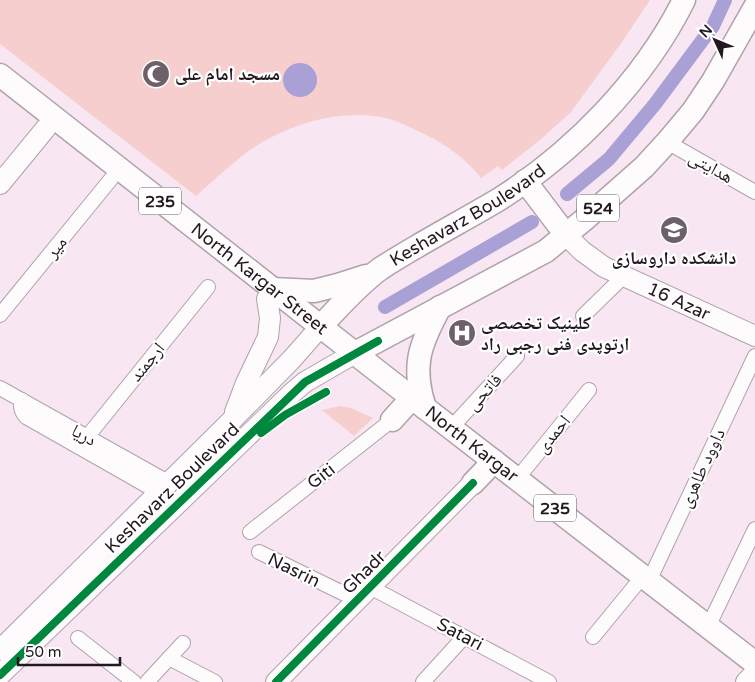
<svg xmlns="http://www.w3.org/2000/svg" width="755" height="682" font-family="'Varela Round','Noto Naskh Arabic',sans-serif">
	<rect width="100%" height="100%" fill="#f8e7f2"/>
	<g fill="#f7cece">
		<path d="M0,0H650L622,42L571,112L540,140L502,170L498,166L481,178C465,158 447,145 424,134C415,130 406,125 396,121C357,108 310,118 274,136C244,150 221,175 196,196L0,44Z"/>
		<polygon points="340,406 351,408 373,418 354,436 322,410"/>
	</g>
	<circle fill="#a9a0d5" cx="300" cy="80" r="17"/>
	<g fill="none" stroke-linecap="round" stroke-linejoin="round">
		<g stroke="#a9a0d5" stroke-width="14">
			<polyline points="567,194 609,159 655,104 713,26 725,0"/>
			<polyline points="385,307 532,222"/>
		</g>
		<g stroke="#afa2aa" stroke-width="16">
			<g id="street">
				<polyline points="667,142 755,192"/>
				<polyline points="0,315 111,179"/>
				<polyline points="583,316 624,276"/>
				<polyline points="0,388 168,482"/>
				<path d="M22,400C20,407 21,411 26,417L158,492"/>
				<polyline points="451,428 517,356"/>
				<polyline points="79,447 208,287"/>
				<polyline points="517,479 589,390"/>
				<polyline points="250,532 392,420"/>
				<polyline points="259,552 357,600"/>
				<polyline points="649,581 755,356"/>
				<polyline points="370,587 549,682"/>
				<polyline points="708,627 755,529"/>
				<polyline points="593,637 643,576"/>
				<polyline points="78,638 134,682"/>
				<polyline points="169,658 215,682"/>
				<polyline points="147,682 183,643"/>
				<polyline points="423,682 464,637"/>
			</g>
		</g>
		<g stroke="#afa2aa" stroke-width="22">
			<g id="secondary">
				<polyline points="0,184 46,128"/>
				<path id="s1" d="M566,235L582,251L604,267L755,336"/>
				<polyline points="235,412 246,383 268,337 270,318 267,299"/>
				<polyline points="0,650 232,420 292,359 321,326"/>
				<polyline points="0,675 292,393 305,382 355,353"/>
				<polyline points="276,682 473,483"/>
				<polyline points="746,682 755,673"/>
			</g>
		</g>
		<g stroke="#afa2aa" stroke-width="25">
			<g id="primary">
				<path id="s2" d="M0,75L385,377L755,663"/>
				<polyline points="525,181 566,235"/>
				<polyline points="273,289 314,291 338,285 366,276"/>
				<path id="s3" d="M321,326C340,306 358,285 380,269C392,261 404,254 416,247C443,231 471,216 498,200C574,152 644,80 684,0"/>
				<polyline points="355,353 546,251 585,219 644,167 667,142 693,111 713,81 755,7"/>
				<path d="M425,408C411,366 420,344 440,307"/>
				<polyline points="392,420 412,398"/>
				<polyline points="473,483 494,461"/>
			</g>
		</g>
		<use href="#street" stroke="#fefbfd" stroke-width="14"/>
		<use href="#secondary" stroke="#fefbfd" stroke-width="20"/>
		<use href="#primary" stroke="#fefbfd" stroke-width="22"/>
		<g stroke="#fff" stroke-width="11">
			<g id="cycleway">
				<polyline points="261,433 285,415 326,392"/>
				<polyline points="0,675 305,382 378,341"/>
				<polyline points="276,682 473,483"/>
			</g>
		</g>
		<use href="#cycleway" stroke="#00873e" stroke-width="8"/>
	</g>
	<defs>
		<g id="mosque-disc" transform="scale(1.4375)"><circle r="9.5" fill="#6d6069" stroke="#fff"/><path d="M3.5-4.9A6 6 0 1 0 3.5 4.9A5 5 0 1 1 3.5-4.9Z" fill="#fff"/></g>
		<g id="university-disc" transform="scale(1.4375)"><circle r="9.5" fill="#6d6069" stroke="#fff"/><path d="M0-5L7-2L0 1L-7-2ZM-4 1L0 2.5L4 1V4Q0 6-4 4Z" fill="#fff"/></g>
		<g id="hospital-disc" transform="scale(1.4375)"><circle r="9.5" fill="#6d6069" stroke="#fff"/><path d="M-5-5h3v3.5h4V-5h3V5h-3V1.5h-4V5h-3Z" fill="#fff"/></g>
	</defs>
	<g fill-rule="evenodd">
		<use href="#mosque-disc" x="156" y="74"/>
		<use href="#university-disc" x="674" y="230"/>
		<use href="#hospital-disc" x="462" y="333"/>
	</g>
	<g text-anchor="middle" stroke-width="4.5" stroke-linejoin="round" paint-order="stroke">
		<g fill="#fff" stroke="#645d62" stroke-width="1">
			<rect x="139" y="187.5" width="42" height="27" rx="4"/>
			<rect x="577" y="194.5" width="42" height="27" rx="4"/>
			<rect x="534" y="494.5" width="42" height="27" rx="4"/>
		</g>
		<g font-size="16" font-weight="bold" fill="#22181f">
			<text x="160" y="207">235</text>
			<text x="598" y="214">524</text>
			<text x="555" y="514">235</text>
		</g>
		<g font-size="18" font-weight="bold" fill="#22181f" stroke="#fff" text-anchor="start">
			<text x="175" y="80">مسجد امام علی</text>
			<text x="674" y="264" text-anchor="middle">دانشکده داروسازی</text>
			<text x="481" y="329">کلینیک تخصصی<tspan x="481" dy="21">ارتوپدی فنی رجبی راد</tspan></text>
		</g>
		<g font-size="18" fill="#22181f" stroke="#fff">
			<text transform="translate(711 167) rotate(29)" y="6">هدایتی</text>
			<text dy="6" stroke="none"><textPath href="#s3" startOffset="185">Keshavarz Boulevard</textPath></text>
			<text transform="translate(56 247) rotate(-51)" y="6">میر</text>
			<text dy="6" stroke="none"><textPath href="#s2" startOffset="330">North Kargar Street</textPath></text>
			<text dy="6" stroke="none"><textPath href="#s1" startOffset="132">16 Azar</textPath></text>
			<text transform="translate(147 362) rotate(-51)" y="6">ارجمند</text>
			<text transform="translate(484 392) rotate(-47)" y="6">فاتحی</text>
			<text transform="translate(553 434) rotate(-51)" y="6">احمدی</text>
			<text transform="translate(84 435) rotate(29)" y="6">دریا</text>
			<text dy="6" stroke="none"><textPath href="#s2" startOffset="599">North Kargar</textPath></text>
			<text transform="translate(702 468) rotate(-65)" y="6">داوود طاهری</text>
			<text transform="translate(321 476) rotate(-38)" y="6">Giti</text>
			<text transform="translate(172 488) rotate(-44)" y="6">Keshavarz Boulevard</text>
			<text transform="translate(294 570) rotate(26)" y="6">Nasrin</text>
			<text transform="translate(364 572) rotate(-45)" y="6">Ghadr</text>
			<text transform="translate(460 634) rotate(28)" y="6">Satari</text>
		</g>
	</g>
	<g transform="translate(715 40) rotate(314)" stroke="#ffffff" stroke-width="4" paint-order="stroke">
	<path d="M0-4L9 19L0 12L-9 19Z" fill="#22181f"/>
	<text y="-8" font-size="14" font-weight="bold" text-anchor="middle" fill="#22181f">N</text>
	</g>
	<path d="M18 657v8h102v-8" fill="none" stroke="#22181f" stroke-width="2.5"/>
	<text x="25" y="657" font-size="15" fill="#22181f" stroke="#ffffff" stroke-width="4" paint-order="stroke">50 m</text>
</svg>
